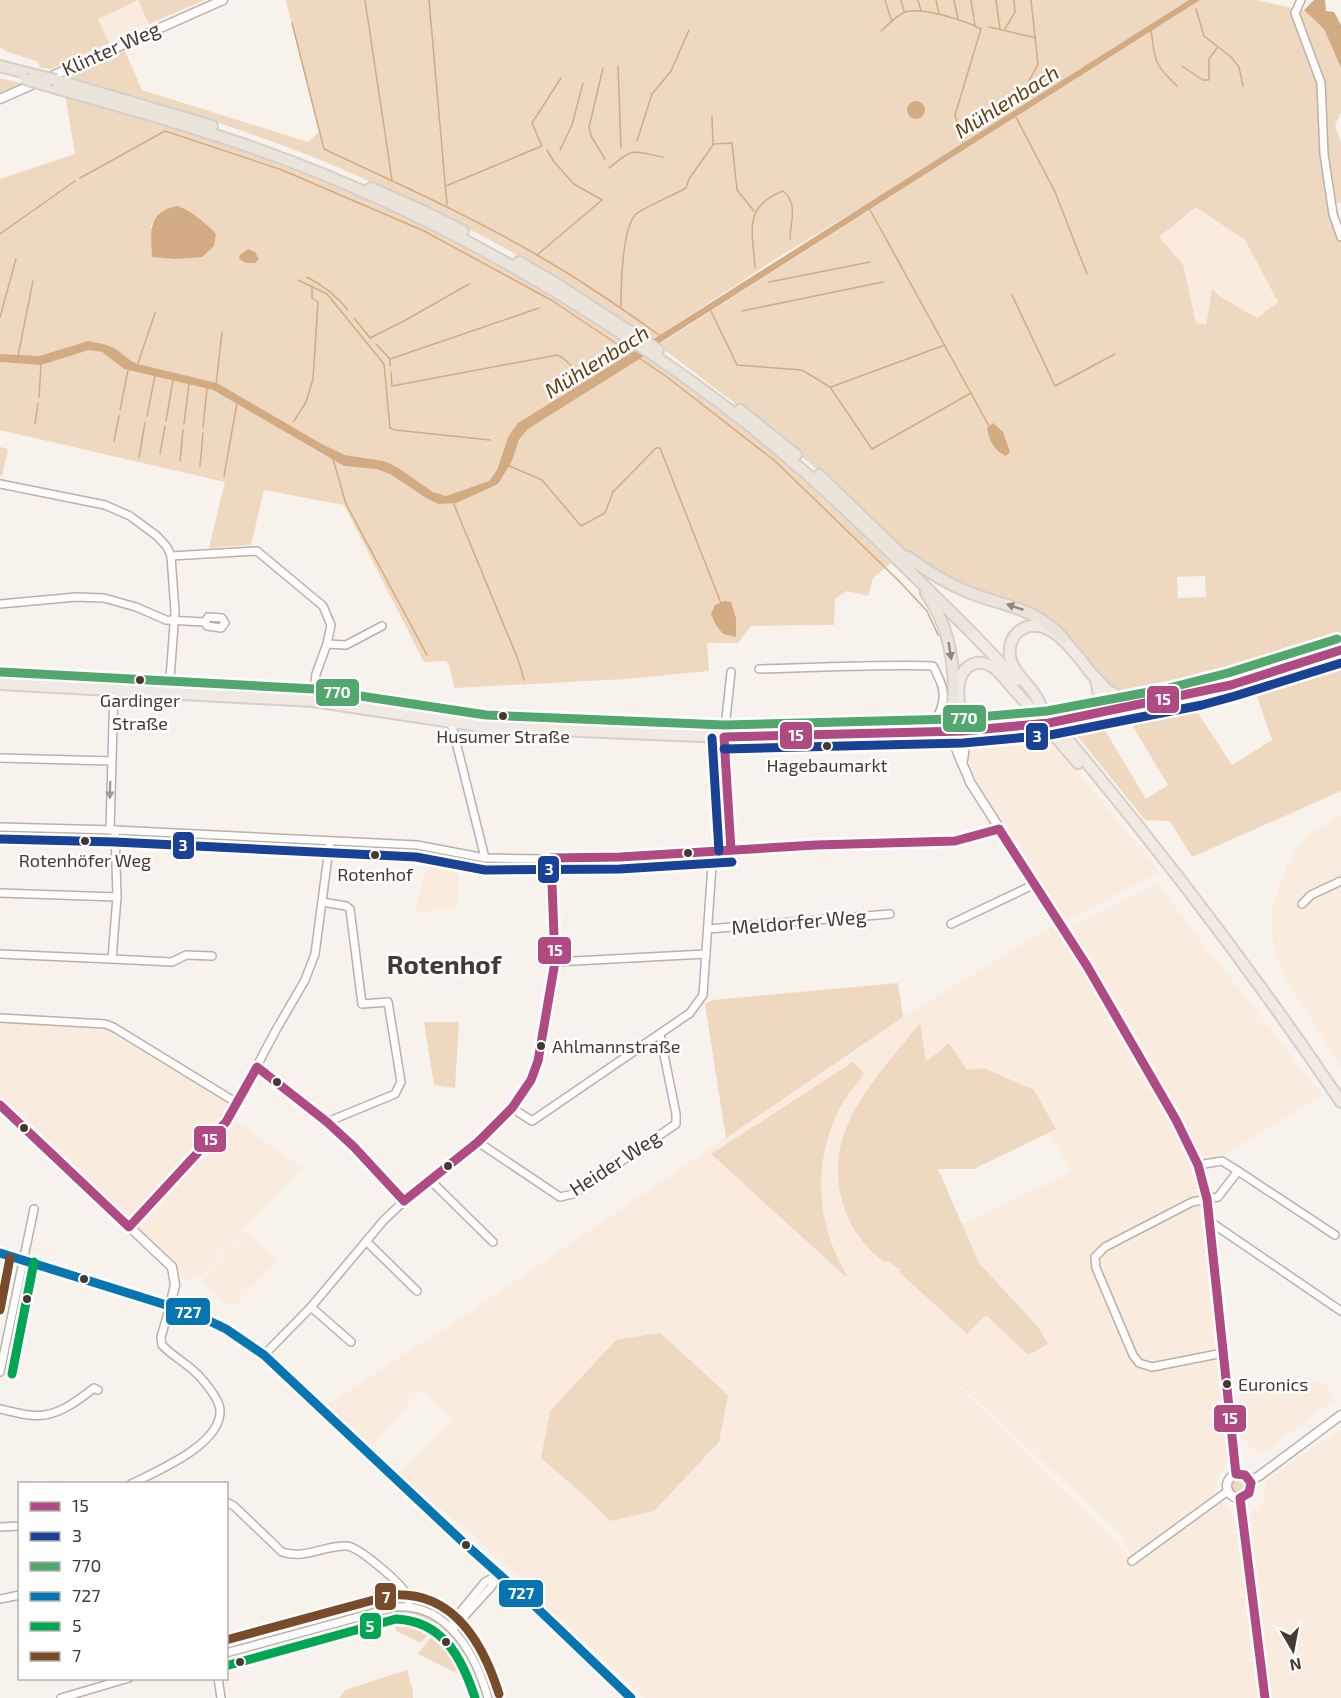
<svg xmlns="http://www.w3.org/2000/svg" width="1341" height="1698" font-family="'Exo 2',sans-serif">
	<rect width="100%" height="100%" fill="#f8f2ec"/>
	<g fill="#f9ebde" fill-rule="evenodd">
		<polygon points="138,0 149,24 109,43 98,18"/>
		<polygon points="1196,206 1245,240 1278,302 1257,318 1221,297 1206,325 1196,323 1183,264 1159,237"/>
		<polygon points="1049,737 1160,872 1063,922 973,776 964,739"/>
		<polygon points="1341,814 1341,1067 1286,979 1278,961 1273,942 1272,907 1290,858 1308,836"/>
		<polygon points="427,856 459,860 458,908 416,913"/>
		<path d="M1156,883L1322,1095L1223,1155L1204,1159L1195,1165L1204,1210L1227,1425L1229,1460L1218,1478L1214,1494L1202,1506L1131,1554L1122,1535L906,1335L1132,1558L1133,1563L1221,1502L1232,1512L1237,1519L1258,1698H645L548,1610L515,1573L467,1529L434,1505L429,1510L395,1477L452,1419L421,1389L368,1452L331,1418L334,1414L326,1406L422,1342L436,1335L903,1017L1058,923L1065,933L1069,928ZM919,1024L926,1063L967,1070L1056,1129L1049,1133L1072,1172L962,1224L979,1263L1039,1328L1047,1344L1029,1354L986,1314L967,1334L900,1273L901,1270L887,1261L885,1263L871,1251L849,1220L844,1207L838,1181L837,1165L845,1129L861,1098ZM864,1074L847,1097L834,1122L827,1145L822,1172L821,1206L825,1227L833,1252L846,1275L711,1155L726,1144Z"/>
		<polygon points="0,1021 106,1030 114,1034 225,1100 228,1106 226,1114 302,1168 199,1278 183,1280 175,1264 0,1100"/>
		<polygon points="246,1231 278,1260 232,1308 201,1280"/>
		<polygon points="1300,1380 1325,1383 1335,1399 1259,1456 1235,1429 1242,1421 1239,1388"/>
		<polygon points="1341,1429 1341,1698 1271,1698 1250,1517 1264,1499 1266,1480"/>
	</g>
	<g fill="#efd8c0" fill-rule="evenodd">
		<polygon points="0,0 205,0 149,24 138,0 98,19 109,43 51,69 40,68 37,61 7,52 0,47"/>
		<path d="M288,0H1189L880,196L782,255L652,340C619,319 587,297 553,276C492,239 425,206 360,177C264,134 163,105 63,75L124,49L142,90L308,142L319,132L286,1Z"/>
		<path d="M1200,0H1257L1296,9L1318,83L1320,141L1341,240V644L1318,653L1141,703L1105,681L1056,627L968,589L904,551L859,505L770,430L658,345ZM1196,207L1245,240L1278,302L1257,318L1221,297L1212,289L1206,325L1196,323L1183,264L1159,237ZM1205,576L1206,597L1178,598L1177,577Z"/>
		<polygon points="1304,10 1324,29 1341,68 1341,112 1335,125 1341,143 1341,203 1335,203 1326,153 1324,82 1297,14"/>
		<polygon points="0,78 25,84 6,91 19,95 0,104"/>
		<path d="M65,94C181,129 298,165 408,216C488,254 562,302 636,350L506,443L497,470L489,481L446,496L433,492L397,467L384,461L345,455L322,444L217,383L138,364L129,361L116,350L87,341L39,356L0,354V179L75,154ZM182,207L195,217L150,228C159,210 163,209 182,207Z"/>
		<path d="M89,350L102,352L124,369L213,390L344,466L376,469L390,474L426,498L438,504L498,484C508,466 515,444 528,429L646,355L747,430L816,489L891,563L873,578L868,596L847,591L835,599L834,625L751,626L738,643H707L709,671L626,679L454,688L449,664L445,661L424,662L344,505L264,490L251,545L209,548L225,482L0,430V362L41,365Z"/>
		<polygon points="0,447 8,449 2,476 0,475"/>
		<polygon points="1341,662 1341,791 1192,857 1170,821 1145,820 1074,732 1103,727 1146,799 1168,785 1129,720 1193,706 1232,765 1272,740 1254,688"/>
		<polygon points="898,983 903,1017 726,1138 705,1004 713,1000"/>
		<polygon points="424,1022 459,1022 455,1088 434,1085"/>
		<path d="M920,1023L926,1062L949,1043L967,1070L984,1068L1034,1090L1056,1129L974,1169H938L979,1263L1039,1328L1048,1344L1028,1355L986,1315L967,1334L899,1272L901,1270L887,1261L885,1263C865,1248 850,1228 843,1204C820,1129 878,1077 920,1023Z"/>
		<path d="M853,1062L864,1074C856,1085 847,1095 840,1108C813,1160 815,1225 847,1275L845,1276L711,1154Z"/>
		<polygon points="660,1333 728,1395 719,1442 654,1511 611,1521 576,1488 541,1458 550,1411 616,1340"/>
		<circle cx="1239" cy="1486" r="8"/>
		<polygon points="401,1608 427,1615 437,1623 421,1643 396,1631 392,1611"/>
		<polygon points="441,1624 449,1631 472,1673 465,1677 418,1654"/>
		<polygon points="407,1670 413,1691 413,1698 339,1698 345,1690"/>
	</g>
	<g fill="#d2ab82">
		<polygon points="1189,0 1200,0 658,344 652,340"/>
		<polygon points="1314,0 1325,0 1326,11 1334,12 1341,25 1341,68 1324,29 1304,10"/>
		<circle cx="916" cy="110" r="9"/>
		<path d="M177,206C188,208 208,225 216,234L214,246L202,257L175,259L152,257C151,232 147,212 177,206Z"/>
		<polygon points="248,249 255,252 259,259 255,263 246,263 239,259 240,255"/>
		<path d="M88,341C98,343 108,344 117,350C124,355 129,361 138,364L217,383L322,444L345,455L384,461L397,467L433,492L446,496L489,481L497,470L508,437L518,423L636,350L646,355L528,429L519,440L511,463L498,484L456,503L438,504L426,498L390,474L376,469L344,466L213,390L124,369L102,352L89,350L41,365L0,362V354L39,356Z"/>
		<path d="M993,423L1003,432L1010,452L1006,456C994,451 989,440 987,428Z"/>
		<polygon points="724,601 731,602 736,618 736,637 723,634 716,625 711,614 715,605"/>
	</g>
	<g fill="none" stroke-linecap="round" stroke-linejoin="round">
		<g stroke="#d2ab82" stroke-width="1.5">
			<polyline points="365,0 392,180"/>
			<polyline points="429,0 447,205"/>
			<polyline points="885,0 892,22"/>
			<polyline points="901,0 904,11"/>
			<polyline points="918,0 921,11"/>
			<polyline points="936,0 939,14"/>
			<polyline points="954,0 958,19"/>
			<polyline points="971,0 975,26"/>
			<polyline points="996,0 1000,29"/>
			<polyline points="1196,9 1204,36 1231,57 1239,67 1243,86"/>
			<path d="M292,23L324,149C396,183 469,215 537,255C579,279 620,307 659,335"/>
			<polyline points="989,27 1036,38"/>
			<polyline points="1005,29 1015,12 1014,0"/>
			<path d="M1151,30C1155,62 1154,64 1177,86"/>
			<path d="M881,31C888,25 895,17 903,13C919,5 966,21 981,29L955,115L963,142"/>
			<polyline points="618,66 621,148"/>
			<polyline points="1182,66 1203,80 1209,80 1209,59 1217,48"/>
			<polyline points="603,68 589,127 591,136 605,159"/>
			<polyline points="1020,98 1038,64 1031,0"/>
			<polyline points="1016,117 1055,192 1087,274"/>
			<polyline points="637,141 652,94 671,71 689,30"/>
			<polyline points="714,144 732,143 737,190 754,211"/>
			<polyline points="560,150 572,125 583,83"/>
			<path d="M609,168C635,147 630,151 663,157"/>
			<polyline points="80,178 165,131 282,170 424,231 551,300 632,354"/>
			<polyline points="446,186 542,146 532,123 561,78"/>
			<polyline points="869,208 989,426"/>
			<polyline points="0,234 75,181"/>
			<polyline points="537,255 602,200 574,184 554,162 547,150"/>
			<path d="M755,268C753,232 742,207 783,191C799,204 790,222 790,240"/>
			<path d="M307,277C324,286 336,295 348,310"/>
			<polyline points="298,280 327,294 384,364 390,428 395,430 490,440"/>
			<polyline points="769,282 870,262"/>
			<polyline points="1012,295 1055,386 1115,354"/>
			<path d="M621,306C621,286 622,228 636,214C643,208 676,194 686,188L689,179L713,145L712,116"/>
			<polyline points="711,311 737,365 802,370 830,387 872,449 971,393"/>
			<polyline points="742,311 883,282"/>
			<polyline points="0,317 16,259"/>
			<polyline points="354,318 370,338 404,321 469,284"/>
			<polyline points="376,344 390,359 390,366"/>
			<polyline points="18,356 33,281"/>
			<polyline points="639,358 667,377 775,461 899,581 927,611 938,635"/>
			<polyline points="390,359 539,308"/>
			<polyline points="138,363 155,313"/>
			<polyline points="391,372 392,386 557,355 563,358 587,380"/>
			<polyline points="216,385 222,332"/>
			<polyline points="831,387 945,345"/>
			<polyline points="39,397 41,365"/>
			<polyline points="120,410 128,370"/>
			<polyline points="147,416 155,376"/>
			<polyline points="166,421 173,380"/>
			<polyline points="294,421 306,402 313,379 318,302 312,298 312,286"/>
			<polyline points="35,424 38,403"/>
			<polyline points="184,424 189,383"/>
			<polyline points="203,428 207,387"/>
			<polyline points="114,441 119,416"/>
			<polyline points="160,454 165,426"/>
			<polyline points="139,457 145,423"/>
			<polyline points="333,459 346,504 427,655"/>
			<polyline points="180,461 183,430"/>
			<polyline points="507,465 542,480 581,526 605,513 613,492 656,448 660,448 721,603"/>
			<polyline points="200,466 203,433"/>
			<polyline points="224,476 237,403"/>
			<polyline points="453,502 519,662 524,680"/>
		</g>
		<g stroke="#b9b1aa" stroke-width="10">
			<g id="minor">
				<polyline points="1301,0 1295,13 1321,83 1324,154 1333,214 1341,237"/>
				<polyline points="0,484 105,505 130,516 157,536 167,547 171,556 175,611 169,692"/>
				<polyline points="171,556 257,551 323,606 331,625 327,644"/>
				<polyline points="0,604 76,597 104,598 136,607 166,620 205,622 208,617 222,618 225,623 221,628 207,626 205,622"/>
				<path d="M759,669C817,668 875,664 933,666C940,680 947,692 941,708C938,717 934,721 935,731"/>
				<polyline points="731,672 724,737 731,850"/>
				<polyline points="313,701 316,674 327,644 346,645 382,626"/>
				<polyline points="451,722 485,858"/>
				<polyline points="0,758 111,761"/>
				<polyline points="0,827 115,830 417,845 485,858 541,859 620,857 816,845 955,841 999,829"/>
				<polyline points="110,830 114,689"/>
				<polyline points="0,893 117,897"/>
				<polyline points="322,902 346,906 350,909 362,1004 388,1002 401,1082 395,1094 327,1122"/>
				<polyline points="1302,904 1311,895 1341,881"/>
				<polyline points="951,924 1035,884"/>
				<polyline points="708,929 890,914"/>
				<polyline points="0,954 112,959 117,897 115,830"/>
				<polyline points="112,959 172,962 186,955 212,956"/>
				<polyline points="555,962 706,954"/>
				<polyline points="0,1018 105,1024 113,1027 237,1103"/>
				<polyline points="257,1067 327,1122 354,1147 404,1201"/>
				<polyline points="512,1108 532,1121 690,1013 703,995 713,851"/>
				<polyline points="478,1142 560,1197 573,1194 676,1124 676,1114 660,1035"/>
				<polyline points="1198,1165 1222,1161 1238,1171 1218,1197 1192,1202 1105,1247 1095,1257 1096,1268 1133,1355 1139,1363 1152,1367 1223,1353"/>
				<polyline points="1238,1171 1335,1235"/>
				<polyline points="430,1180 493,1242"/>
				<polyline points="1209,1221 1341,1311"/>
				<polyline points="129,1227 231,1115 276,1030 305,980 315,954 330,841"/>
				<polyline points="366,1241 417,1291"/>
				<polyline points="311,1307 351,1342"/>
				<polyline points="264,1355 311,1307 384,1220 404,1201 478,1142 512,1108 531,1080 538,1061 555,962 551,858"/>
				<polyline points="0,1372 34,1209"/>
				<path d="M0,1409C10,1411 19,1414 29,1415C54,1419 75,1403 94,1388L98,1390"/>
				<path d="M131,1484C157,1471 223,1444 220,1409C218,1398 208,1386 201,1378C189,1364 173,1357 162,1345L161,1337L170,1306"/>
				<path d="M226,1502L234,1506L282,1552C305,1560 324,1545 347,1546C359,1547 398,1581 405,1592C407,1596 408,1601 409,1605"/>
				<polyline points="0,1527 20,1526"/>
				<polyline points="1132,1561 1228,1491"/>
				<polyline points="0,1599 20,1595"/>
				<polyline points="453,1629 453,1621 485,1582 499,1574"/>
				<polyline points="453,1629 491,1587 498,1576"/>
				<path d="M226,1653L395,1607C447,1602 476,1655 488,1698"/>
				<polyline points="218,1678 221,1698"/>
				<polyline points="61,1698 129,1678"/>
			</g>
		</g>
		<g stroke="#b9b1aa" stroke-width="11">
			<g id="tertiary">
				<polyline points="0,99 223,0"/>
				<path d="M951,731C954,750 964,765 970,782L1087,966L1176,1120L1198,1165L1207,1199L1236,1474"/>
				<polyline points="963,760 964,753 963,731"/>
				<polyline points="0,1105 172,1267 175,1285 170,1306"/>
				<circle cx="1239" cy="1486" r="12"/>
				<polyline points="1250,1481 1259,1476 1341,1415"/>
				<polyline points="1240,1498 1265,1698"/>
			</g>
		</g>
		<g stroke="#b9b1aa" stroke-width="12">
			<polyline id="secondary" points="0,1253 195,1314 226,1329 264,1355 464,1543 537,1608 631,1698"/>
		</g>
		<g stroke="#d4cfca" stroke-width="14">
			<g id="primary">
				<polyline points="969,630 1017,680"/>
				<polyline points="1096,680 1103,713"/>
				<polyline points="0,684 313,701 485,727 724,737 957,731 1049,723 1168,701 1231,685 1341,650"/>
				<polyline points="1107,690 1138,706"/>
				<path d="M1042,708C1039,703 1037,697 1033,692C1025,681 1013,671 1010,657C1009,648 1011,638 1018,632C1046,609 1076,654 1090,672C1095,678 1102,683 1106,689C1110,696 1112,704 1113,712"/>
				<path d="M963,731C961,712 949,674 973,664C982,661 988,664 996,669L1034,712"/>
				<path d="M1063,734C1162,852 1255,975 1341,1102"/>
				<polyline points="1055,736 1078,763"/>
			</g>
		</g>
		<g stroke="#d4cfca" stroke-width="14">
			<g id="trunk">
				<polyline points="0,66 35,75"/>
				<polyline points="56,80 212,126"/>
				<path d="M45,85C119,106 193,126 265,152C429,211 583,300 723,405C812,472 890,552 969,630"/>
				<polyline points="371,188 425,212 463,231"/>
				<polyline points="519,262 555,283 658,350"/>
				<polyline points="740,410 796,455"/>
				<polyline points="819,475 911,564"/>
				<path d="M908,557C927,571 946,583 968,592C1005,607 1035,607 1063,638"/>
				<path d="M926,593C947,622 954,658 954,693C953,706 950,718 951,731"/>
			</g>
		</g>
		<use href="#minor" stroke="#fefdfc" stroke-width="7"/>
		<use href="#tertiary" stroke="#fefdfc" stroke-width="8"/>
		<use href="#secondary" stroke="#f7f4ef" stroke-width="9"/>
		<use href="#primary" stroke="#f0eae3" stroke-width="10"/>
		<use href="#trunk" stroke="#ebe4da" stroke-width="10"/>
		<g stroke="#d4cfca" stroke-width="14" stroke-linecap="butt">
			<g id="primary-bridge">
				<polyline points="1043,710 1063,734"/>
				<polyline points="1034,712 1055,736"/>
			</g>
		</g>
		<g stroke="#d4cfca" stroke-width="14" stroke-linecap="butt">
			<g id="trunk-bridge">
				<polyline points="35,75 56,80"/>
				<polyline points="25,79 45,85"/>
			</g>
		</g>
		<use href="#primary-bridge" stroke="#f0eae3" stroke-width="10"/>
		<use href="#trunk-bridge" stroke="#ebe4da" stroke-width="10"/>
		<g stroke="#fff" stroke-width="14">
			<g id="bus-1">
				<polyline points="731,850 724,737 963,731 1049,723 1231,685 1341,650"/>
				<polyline points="0,1105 129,1227 226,1122 257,1067 327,1122 354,1147 404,1201 478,1142 512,1108 531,1080 538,1061 555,962 551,858 620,857 816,845 955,841 999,829 1087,966 1176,1120 1198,1165 1207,1199 1236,1474 1245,1475 1251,1483 1249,1493 1240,1498 1265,1698"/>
			</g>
		</g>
		<g stroke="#fff" stroke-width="14">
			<g id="bus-2">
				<polyline points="712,738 719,851"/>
				<polyline points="724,749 963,743 1050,735 1202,705 1235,696 1341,663"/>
				<polyline points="0,839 115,842 416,857 485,870 620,869 732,862"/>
			</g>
		</g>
		<g stroke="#fff" stroke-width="14">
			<polyline id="bus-3" points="1,672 314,689 486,715 724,725 956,719 1047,711 1165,689 1228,673 1337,639"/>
		</g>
		<g stroke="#fff" stroke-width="14">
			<polyline id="bus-4" points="0,1253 195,1314 226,1329 264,1355 464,1543 537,1608 631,1698"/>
		</g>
		<g stroke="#fff" stroke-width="14">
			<g id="bus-5">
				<polyline points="12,1374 34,1262"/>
				<path d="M229,1665L396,1619C443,1621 462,1658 475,1698"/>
			</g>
		</g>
		<g stroke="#fff" stroke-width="14">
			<g id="bus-6">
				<polyline points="0,1310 10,1258"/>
				<path d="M226,1640L392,1595C454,1591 483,1643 499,1694"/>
			</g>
		</g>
		<use href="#bus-1" stroke="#af4b82" stroke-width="9"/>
		<use href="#bus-2" stroke="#194196" stroke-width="9"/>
		<use href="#bus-3" stroke="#51a76d" stroke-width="9"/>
		<use href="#bus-4" stroke="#0775b2" stroke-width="9"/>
		<use href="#bus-5" stroke="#00a651" stroke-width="9"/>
		<use href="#bus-6" stroke="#7a4b2a" stroke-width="9"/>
	</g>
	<defs><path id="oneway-solid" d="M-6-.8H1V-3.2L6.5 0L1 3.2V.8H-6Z" transform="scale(1.5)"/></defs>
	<g fill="#90867c">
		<use href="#oneway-solid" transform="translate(1015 607) rotate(-161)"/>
		<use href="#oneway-solid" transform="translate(950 651) rotate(81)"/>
	</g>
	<use fill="#a29c96" href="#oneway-solid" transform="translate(110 790) rotate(91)"/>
	<g fill="#453a30" stroke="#fff" stroke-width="2">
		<circle cx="140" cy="680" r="5"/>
		<circle cx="503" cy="716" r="5"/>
		<circle cx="827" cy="746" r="5"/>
		<circle cx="85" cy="841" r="5"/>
		<circle cx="688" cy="853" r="5"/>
		<circle cx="375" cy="855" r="5"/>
		<circle cx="541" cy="1046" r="5"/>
		<circle cx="277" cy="1082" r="5"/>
		<circle cx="24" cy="1128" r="5"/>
		<circle cx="448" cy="1166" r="5"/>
		<circle cx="84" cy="1279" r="5"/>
		<circle cx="27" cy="1299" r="5"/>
		<circle cx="1227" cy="1384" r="5"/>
		<circle cx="466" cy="1545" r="5"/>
		<circle cx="446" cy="1642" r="5"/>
		<circle cx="240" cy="1662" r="5"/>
	</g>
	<g text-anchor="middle" stroke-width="5" stroke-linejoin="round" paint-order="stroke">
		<g font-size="18" fill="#453a30" stroke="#fff">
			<text x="140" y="707">Gardinger<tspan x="140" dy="23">Straße</tspan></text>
			<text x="503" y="743">Husumer Straße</text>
			<text x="827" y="772">Hagebaumarkt</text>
			<text x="85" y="867">Rotenhöfer Weg</text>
			<text x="375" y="881">Rotenhof</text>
			<text x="552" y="1053" text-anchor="start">Ahlmannstraße</text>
			<text x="1238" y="1391" text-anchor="start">Euronics</text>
		</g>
		<g font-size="20" fill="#453a30" stroke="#fff">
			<text transform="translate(111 49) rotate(-24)" y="7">Klinter Weg</text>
			<text transform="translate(799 922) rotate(-5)" y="7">Meldorfer Weg</text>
			<text transform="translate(615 1163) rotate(-33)" y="7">Heider Weg</text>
		</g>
		<g font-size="21" font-style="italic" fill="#633e14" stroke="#fff">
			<text transform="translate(1007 102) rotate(-32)" y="7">Mühlenbach</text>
			<text transform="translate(597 362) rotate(-32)" y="7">Mühlenbach</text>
		</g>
		<g font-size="26" font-weight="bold" fill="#453a30" stroke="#fff">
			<text x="444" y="974">Rotenhof</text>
		</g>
	</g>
	<g stroke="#fff" stroke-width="2">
		<rect x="315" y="678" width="45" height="29" rx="6" fill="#51a76d"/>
		<rect x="1146" y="685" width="34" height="29" rx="6" fill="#af4b82"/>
		<rect x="942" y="704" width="45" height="29" rx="6" fill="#51a76d"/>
		<rect x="779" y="721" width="34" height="29" rx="6" fill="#af4b82"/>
		<rect x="1025" y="722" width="24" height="29" rx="6" fill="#194196"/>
		<rect x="172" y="831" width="23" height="29" rx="6" fill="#194196"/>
		<rect x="537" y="855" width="23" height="29" rx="6" fill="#194196"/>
		<rect x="537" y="936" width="35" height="29" rx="6" fill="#af4b82"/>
		<rect x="193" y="1125" width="34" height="28" rx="6" fill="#af4b82"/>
		<rect x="165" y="1297" width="46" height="29" rx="6" fill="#0775b2"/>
		<rect x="1213" y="1404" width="34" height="29" rx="6" fill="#af4b82"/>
		<rect x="498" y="1579" width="46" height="29" rx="6" fill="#0775b2"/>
		<rect x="374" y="1582" width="23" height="29" rx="6" fill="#7a4b2a"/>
		<rect x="359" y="1612" width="23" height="28" rx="6" fill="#00a651"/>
	</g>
	<g font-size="16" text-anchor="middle" font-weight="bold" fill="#fff">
		<text x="337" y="698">770</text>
		<text x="1163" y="705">15</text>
		<text x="964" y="724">770</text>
		<text x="796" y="741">15</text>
		<text x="1037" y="742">3</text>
		<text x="183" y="851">3</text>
		<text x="549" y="875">3</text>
		<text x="555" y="956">15</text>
		<text x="210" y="1145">15</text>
		<text x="188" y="1318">727</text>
		<text x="1230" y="1424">15</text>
		<text x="521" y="1599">727</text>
		<text x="386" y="1603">7</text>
		<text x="370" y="1632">5</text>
	</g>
	<rect x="18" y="1482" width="210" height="198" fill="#ffffff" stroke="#b5b0ac" stroke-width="1.5"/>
	<rect x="30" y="1502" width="30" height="9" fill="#af4b82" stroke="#b5b0ac" stroke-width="1.5"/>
	<text x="72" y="1512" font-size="18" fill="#453a30">15</text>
	<rect x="30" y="1532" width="30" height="9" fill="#194196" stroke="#b5b0ac" stroke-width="1.5"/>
	<text x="72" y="1542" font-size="18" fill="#453a30">3</text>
	<rect x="30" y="1562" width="30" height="9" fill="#51a76d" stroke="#b5b0ac" stroke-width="1.5"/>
	<text x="72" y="1572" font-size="18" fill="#453a30">770</text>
	<rect x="30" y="1592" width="30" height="9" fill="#0775b2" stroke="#b5b0ac" stroke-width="1.5"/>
	<text x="72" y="1602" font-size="18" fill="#453a30">727</text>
	<rect x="30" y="1622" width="30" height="9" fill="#00a651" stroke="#b5b0ac" stroke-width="1.5"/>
	<text x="72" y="1632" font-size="18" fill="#453a30">5</text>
	<rect x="30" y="1652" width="30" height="9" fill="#7a4b2a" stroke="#b5b0ac" stroke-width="1.5"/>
	<text x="72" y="1662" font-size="18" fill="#453a30">7</text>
	<g transform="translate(1293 1650) rotate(170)" stroke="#ffffff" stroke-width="4.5" paint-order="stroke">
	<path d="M0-4.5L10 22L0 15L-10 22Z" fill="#453a30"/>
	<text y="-9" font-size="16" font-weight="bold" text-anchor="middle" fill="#453a30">N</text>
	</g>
</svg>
